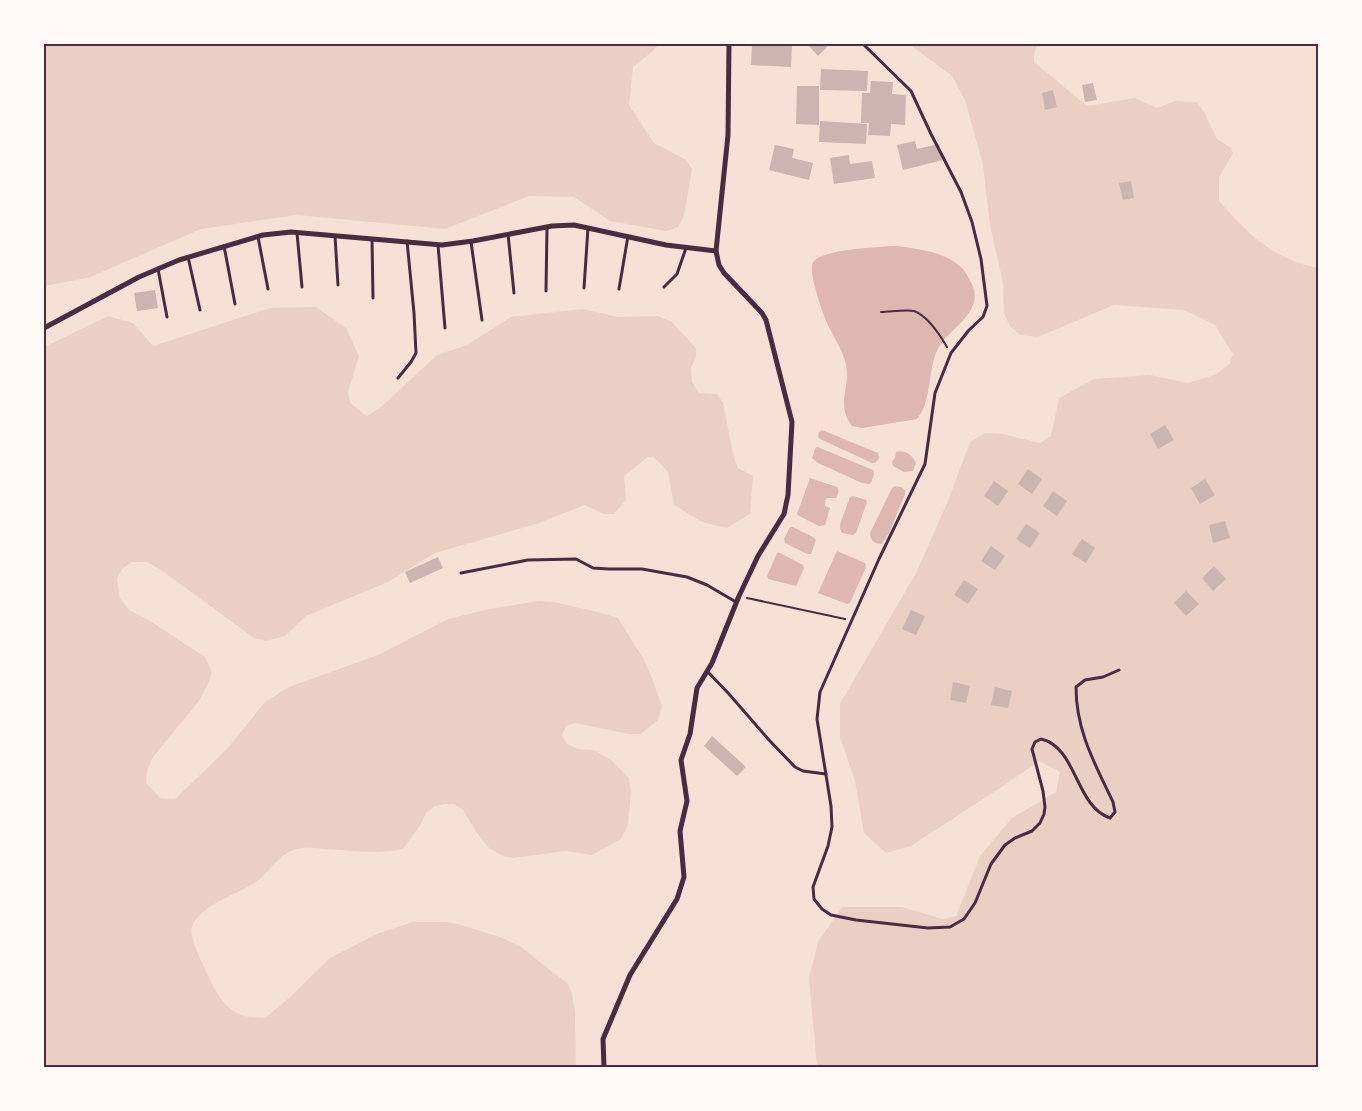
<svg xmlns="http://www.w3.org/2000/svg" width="1362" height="1111" font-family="Quicksand,sans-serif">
	<rect width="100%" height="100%" fill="#f7e1d7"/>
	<g fill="#ebcfc5">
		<polygon points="44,44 659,44 653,51 633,67 629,105 654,143 686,160 692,169 684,216 678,227 666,231 610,221 574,197 529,196 445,229 297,215 201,229 88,278 44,286"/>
		<path d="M909,44H1038L1034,53V62L1087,106L1135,98L1157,108L1175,101L1197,102L1204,112L1217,139L1231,148L1233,153L1219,177V201C1248,234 1273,259 1318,268V1067H817L809,978L818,942L842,907H902L943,919L956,916L980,856L1012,818L1056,792L1060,772L1039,761L1003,786L911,846L886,853L864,833L855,781L840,737V704L916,573L948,501L970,442L985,433L1003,434L1040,443L1051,436L1059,398L1094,379L1150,375L1188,383L1217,374L1230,363L1233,354L1215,325L1184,310L1114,305L1038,337L1020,335L1010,326L1004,313L1003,283L990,225L983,165L965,100L952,76Z"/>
		<path d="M316,307L346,328L359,356L348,392L350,403L367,416L381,407L437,355L467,345L511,317L583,309L618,317L658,316L672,322L696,348V358L691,367L692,382L699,393L717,394L723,403L734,458L738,468L753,476L750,514L727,528L702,522L674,505L668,472L654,457H648L624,476L626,500L614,514H603L585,505L536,524L435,553L388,582L306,616L285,636L266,641L254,638L161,570L147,562H132L122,569L117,579L120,598L129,610L147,619L205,657L212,672L208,684L199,701L153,757L147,770L146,783L160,798L175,799L227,749L265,702L289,687L378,655L448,619L489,609L539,601L553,602L594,611L618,618L643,658L652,678L662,706L658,720L641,734H628L575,723L566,726L562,735L567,744L578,749L594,750L611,760L629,778L631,792L628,825L621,839L592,855L566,851L513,858L503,856L489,848L479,836L463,810L454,804H445L435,806L426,813L421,824L403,849C377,855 350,850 323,849C315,848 306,847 297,849C282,852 273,867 262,877C245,893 200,903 192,927C189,937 202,963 207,973C214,988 223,1007 239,1014C246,1018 257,1017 265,1018L289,998L330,958L379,933L413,922H446L458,924L503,938L521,947L568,984L572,994L575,1012L576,1067H44V347L108,316L133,323L153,346L270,308Z"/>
	</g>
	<g fill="#dcb8b0">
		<path d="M896,246C918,249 943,251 961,267C964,270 967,275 969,279C974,287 977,295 973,305C966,324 943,334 936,353C928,373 931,403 917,419L862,428L852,426C834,401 853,386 845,361C841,347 833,336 827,323C823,313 806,268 814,261C825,249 879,247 896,246Z"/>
		<polygon points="822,430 878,453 879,459 875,463 872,463 820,439 818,437 819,432"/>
		<polygon points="817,447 820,448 873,470 874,474 871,483 869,484 862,483 818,463 812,458 815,449"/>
		<path d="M896,452C906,450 912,455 916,463L913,471L904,472L893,466L892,462L895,458Z"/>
		<path d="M810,478L837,487C840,491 838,494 836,498H827L825,500V506L830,508L825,525L819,526L799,516L797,514Z"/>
		<path d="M895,486L901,487L905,490V494L889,533L882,544C875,544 870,541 870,533L892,488Z"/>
		<polygon points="853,496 866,500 867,502 856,533 853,535 842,533 840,529 840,524 850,497"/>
		<polygon points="790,527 793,527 813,537 816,540 811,554 807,554 785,543 784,539"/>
		<polygon points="837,551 865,563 866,567 850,603 847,604 818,593"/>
		<polygon points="777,553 780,553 803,565 804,568 796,586 768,579 767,576"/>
	</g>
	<g fill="#ccb4b1">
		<polygon points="752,44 792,46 791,67 751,65"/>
		<polygon points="807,44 824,44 827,47 818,56"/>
		<polygon points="821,69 868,71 867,91 820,90"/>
		<polygon points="871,81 893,82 892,94 906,95 905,125 891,124 890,136 868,135 869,123 861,123 862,93 870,93"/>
		<polygon points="1093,83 1097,100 1085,102 1082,85"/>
		<polygon points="797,86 819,86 819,125 796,124"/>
		<polygon points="1053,90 1057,107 1045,110 1042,93"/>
		<polygon points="820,121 867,124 866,144 819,142"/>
		<polygon points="915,141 917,149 939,144 943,160 903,170 897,145"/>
		<polygon points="775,145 794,149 792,158 813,163 809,180 769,170"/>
		<polygon points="849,155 850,164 872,161 875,178 834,184 830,158"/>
		<polygon points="1131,181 1134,198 1123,200 1119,183"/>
		<polygon points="155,290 158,308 137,311 134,293"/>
		<polygon points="1165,425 1174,440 1158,449 1150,434"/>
		<polygon points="1028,469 1042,479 1032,494 1018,484"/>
		<polygon points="1205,479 1215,495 1200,504 1191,488"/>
		<polygon points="994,481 1008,491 998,506 984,496"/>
		<polygon points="1053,491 1067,501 1057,516 1043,506"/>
		<polygon points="1225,521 1230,538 1213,543 1209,525"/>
		<polygon points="1026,524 1040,533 1030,548 1016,539"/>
		<polygon points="1082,539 1095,548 1086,563 1072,554"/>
		<polygon points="991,546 1005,556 995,570 981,561"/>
		<polygon points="438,557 443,568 410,583 405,572"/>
		<polygon points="1214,566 1226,579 1213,591 1202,578"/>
		<polygon points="964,580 978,589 968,604 954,595"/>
		<polygon points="1186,591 1199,604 1186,616 1174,603"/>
		<polygon points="911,610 925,616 916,635 902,629"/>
		<polygon points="953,682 970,686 966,703 950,700"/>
		<polygon points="995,687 1012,691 1008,708 991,705"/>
		<polygon points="712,736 746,767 737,776 704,746"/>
	</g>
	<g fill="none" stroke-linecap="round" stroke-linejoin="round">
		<g stroke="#4a2c40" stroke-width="2">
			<path d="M881,312C890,312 906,309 914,311C928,316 940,335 947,347"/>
			<polyline points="747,598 845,619"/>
		</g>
		<g stroke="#4a2c40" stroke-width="3">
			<path d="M863,44L911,91L931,134L961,192L972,222L981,259L987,306L983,317L969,330L951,353L935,393L925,464L879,559L820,692L817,719L831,806L832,827L828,846L813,887L814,899L822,909L831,915L856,920L928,928L950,927L964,919L975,903L991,864L1005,845L1015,838L1032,831L1040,823L1044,814L1045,807L1043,791L1032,749L1035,742L1041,739C1077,747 1075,806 1110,818L1115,812L1113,802C1095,764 1076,731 1076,687L1085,680L1103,677L1119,670"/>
			<polyline points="297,233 302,287"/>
			<polyline points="508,234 514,293"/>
			<polyline points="335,236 338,285"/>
			<polyline points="258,237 268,289"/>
			<polyline points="372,239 373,298"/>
			<polyline points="471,242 482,320"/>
			<polyline points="438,245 445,328"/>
			<polyline points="224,246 235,304"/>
			<polyline points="188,257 200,310"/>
			<polyline points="158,269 167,317"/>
			<polyline points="664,287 677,274 686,248"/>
			<polyline points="584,288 588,228"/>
			<polyline points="619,289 628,236"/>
			<polyline points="546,291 547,228"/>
			<polyline points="398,378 411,362 416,353 414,313 407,241"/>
			<polyline points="461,573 528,560 576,559 593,568 609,569 642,569 687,577 707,585 736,602"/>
			<polyline points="707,671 729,694 769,740 795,767 803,771 826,774"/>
		</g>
		<g stroke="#4a2c40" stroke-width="5">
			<polyline points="44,328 139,277 179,260 263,235 291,232 442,245 473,241 552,226 574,225 666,245 716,251"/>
			<polyline points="604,1067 603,1039 630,975 677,899 684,877 680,831 687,801 681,760 690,734 697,688 712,663 739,596 758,556 784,514 788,495 792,422 766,320 762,313 724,273 719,265 716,251 728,135 729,44"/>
		</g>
	</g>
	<rect width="1362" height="1111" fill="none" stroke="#fffaf5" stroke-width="90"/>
	<rect x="45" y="45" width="1272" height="1021" fill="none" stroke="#4a2c40" stroke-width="2"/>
</svg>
